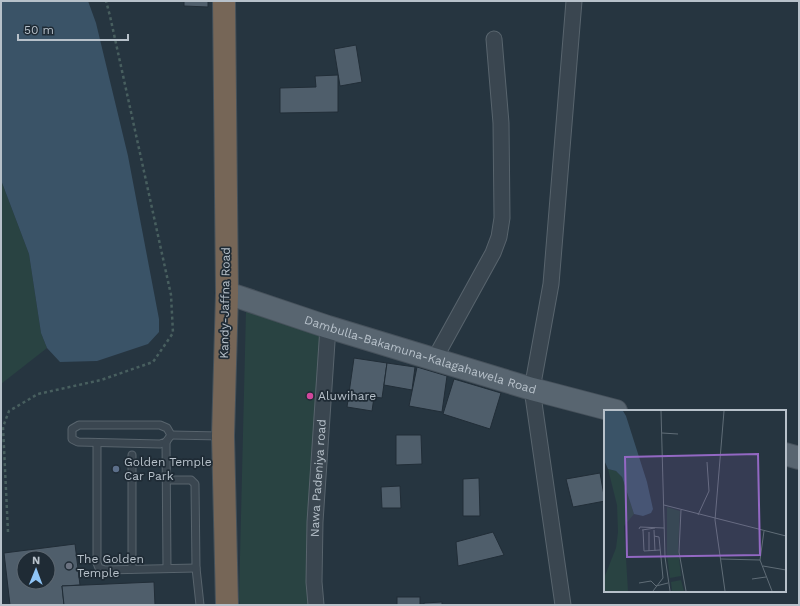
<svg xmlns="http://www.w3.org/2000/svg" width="800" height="606" font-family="'Work Sans',sans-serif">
	<rect width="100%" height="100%" fill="#263540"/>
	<g fill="#294342">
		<polygon points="1,180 29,254 41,333 47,348 1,384"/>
		<polygon points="246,310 322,336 306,561 310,605 240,605 239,598"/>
	</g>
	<polygon fill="#3a5367" points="1,1 88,1 96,23 128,156 159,319 159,332 148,344 97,361 60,362 47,348 41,333 29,254 1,180"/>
	<g fill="#4f5e6b" stroke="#212d37" fill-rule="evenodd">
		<polygon points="184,1 208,1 208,7 184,6"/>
		<polygon points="356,45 362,82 340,86 334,49"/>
		<polygon points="338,75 338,112 280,113 280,88 316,87 315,76"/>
		<polygon points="354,358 387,363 382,398 374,397 372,411 347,407"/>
		<polygon points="387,363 415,367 412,390 384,385"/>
		<polygon points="417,367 447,376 442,412 409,406"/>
		<polygon points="454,379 501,393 490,429 443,414"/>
		<polygon points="396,435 421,435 422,464 396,465"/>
		<polygon points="600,473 605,501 573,507 566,479"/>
		<polygon points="479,478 480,516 463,516 463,479"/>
		<polygon points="400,486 401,508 382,508 381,487"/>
		<polygon points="493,532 504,555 458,566 456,542"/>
		<path d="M75,544L80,585L62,586L64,605H10L4,553ZM24,558H48V582H24Z"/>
		<polygon points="154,582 155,605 64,605 62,586"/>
		<rect x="397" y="597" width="23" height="8"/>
		<polygon points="442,602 442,605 424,605 424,603"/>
	</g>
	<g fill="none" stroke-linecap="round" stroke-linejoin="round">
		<g stroke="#58646d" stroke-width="9">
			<g id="lane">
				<polygon points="79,425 160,425 167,428 171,435 166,442 160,444 78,442 72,439 72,429"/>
				<polyline points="171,435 221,436"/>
				<polyline points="166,442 167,568"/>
				<polyline points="97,443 97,563 99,568 105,570 196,568"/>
				<polyline points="132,455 132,569"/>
				<polyline points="166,480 191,480 195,484 196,568 200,605"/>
			</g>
		</g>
		<g stroke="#58646d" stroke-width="17">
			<g id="street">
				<polyline points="434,360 493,253 499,237 502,218 501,123 494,39"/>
				<path id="s1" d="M316,605L314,582L315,522L328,327"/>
				<polyline points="563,605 532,389 551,284 574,1"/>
			</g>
		</g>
		<g stroke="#47525c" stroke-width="24">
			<g id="primary">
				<path id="s2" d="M227,293L328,327L532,389L616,411"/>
				<polyline points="785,454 799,458"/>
			</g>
		</g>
		<g stroke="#45515a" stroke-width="24">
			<polyline id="highway" points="224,1 227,293 223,436 227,605"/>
		</g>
		<polyline stroke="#485f5f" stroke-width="2.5" stroke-dasharray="3 3" stroke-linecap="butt" points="8,532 3,427 9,411 38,394 101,380 153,362 173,333 171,295 110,16 106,1"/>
		<use href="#lane" stroke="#3a4650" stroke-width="7"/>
		<use href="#street" stroke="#3a4650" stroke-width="15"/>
		<use href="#primary" stroke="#586570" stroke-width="22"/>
		<use href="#highway" stroke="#766657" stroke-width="22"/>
	</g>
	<circle fill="#d1479c" stroke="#1f2b35" stroke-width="1.5" cx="310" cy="396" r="4"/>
	<circle fill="#5c6f8a" stroke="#1f2b35" stroke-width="1.5" cx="116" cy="469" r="4"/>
	<circle fill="#6b7280" stroke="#1f2b35" stroke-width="1.5" cx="69" cy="566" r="4"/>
	<g text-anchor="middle" stroke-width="3.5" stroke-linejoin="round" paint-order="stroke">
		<g font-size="12" fill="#b7c1ca" stroke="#1f2b35">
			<text transform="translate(225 303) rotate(-89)" y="4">Kandy-Jaffna Road</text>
			<text dy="4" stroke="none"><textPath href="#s2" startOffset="203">Dambulla-Bakamuna-Kalagahawela Road</textPath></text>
			<text dy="4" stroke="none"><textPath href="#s1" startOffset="127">Nawa Padeniya road</textPath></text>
		</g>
		<g font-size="12" fill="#b7c1ca" stroke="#1f2b35" text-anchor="start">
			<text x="318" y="400">Aluwihare</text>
			<text x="124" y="466">Golden Temple<tspan x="124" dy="14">Car Park</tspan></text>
			<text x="77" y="563">The Golden<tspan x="77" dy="14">Temple</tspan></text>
		</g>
	</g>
	<g transform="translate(604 410)">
		<rect width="182" height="182" fill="#263540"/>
		<path d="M4,59L12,61L18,67L30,104L20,116L24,181H0V168L12,138L14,122L13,95ZM63,97L76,101L74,139L77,166L66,168L63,145ZM77,170L80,181H68L67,172Z" fill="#294342"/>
		<path d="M0,1H19L22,6L43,72L49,99L47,103L39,106L30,104L18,67L12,61L4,59L0,50Z" fill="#3a5367"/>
		<path fill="none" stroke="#606d77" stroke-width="1" d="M57,1L61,147L66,181M120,1L111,110L121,181M58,23L74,24M60,95L182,126M77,100L75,142L82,181M94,105L105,81L103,52M35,119L36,117L60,118M38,120L51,118M39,120L40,141L56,140M50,120L51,141M160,121L156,150L168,181M45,122V141M117,149L156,150M159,156L182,160M148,169L162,167M35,173L47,171L52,176L64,173M49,181L59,168L55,127L50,126"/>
		<path fill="#9368c3" fill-opacity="0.15" stroke="#9368c3" stroke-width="2" d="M154,44L156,145L23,147L21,47Z"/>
		<rect width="182" height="182" fill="none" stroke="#b7c1ca" stroke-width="2"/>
	</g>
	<rect width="800" height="606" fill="none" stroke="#b7c1ca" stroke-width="4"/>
	<g transform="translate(36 570) rotate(1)"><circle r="19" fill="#1f2b35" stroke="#5c6771"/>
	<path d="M0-3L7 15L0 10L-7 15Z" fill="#8fc5f7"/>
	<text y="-6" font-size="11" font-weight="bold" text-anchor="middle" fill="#b7c1ca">N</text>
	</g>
	<path d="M18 34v6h110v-6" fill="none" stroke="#b7c1ca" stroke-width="2"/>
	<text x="24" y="34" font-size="12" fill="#b7c1ca" stroke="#1f2b35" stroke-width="3" paint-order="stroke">50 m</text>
</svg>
